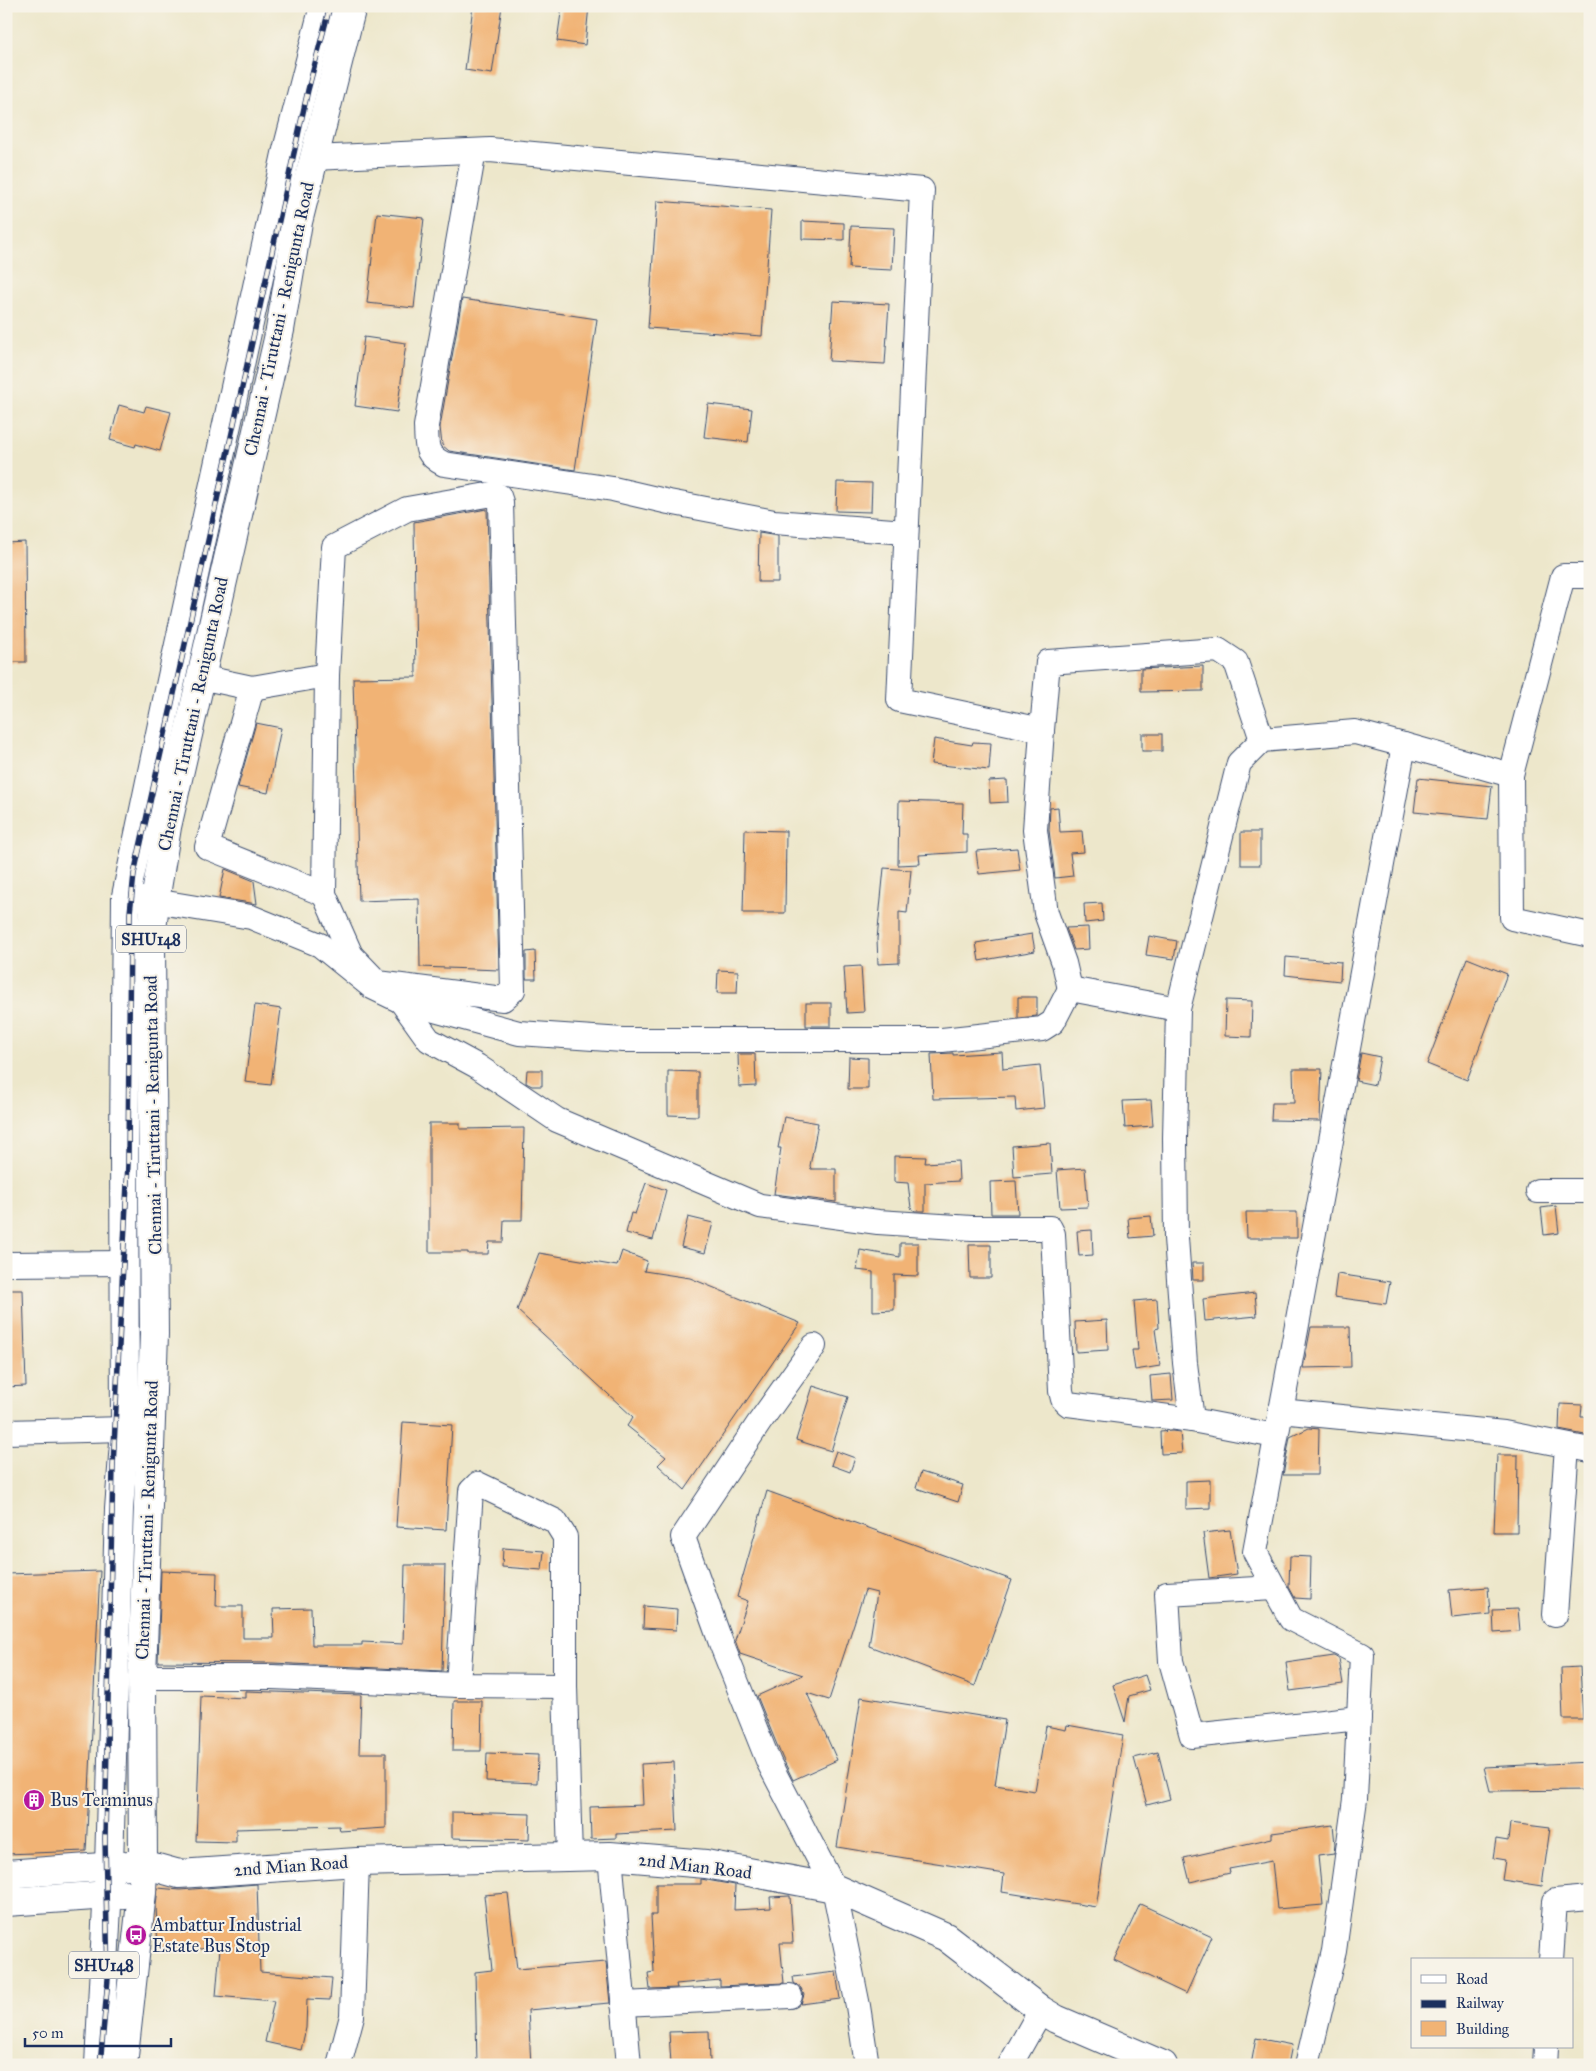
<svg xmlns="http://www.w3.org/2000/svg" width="1596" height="2071" font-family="'IM FELL Great Primer',serif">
	<rect width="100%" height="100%" fill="#f7f3e8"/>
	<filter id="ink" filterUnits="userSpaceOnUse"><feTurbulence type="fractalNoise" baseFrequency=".02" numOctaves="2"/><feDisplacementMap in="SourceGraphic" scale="10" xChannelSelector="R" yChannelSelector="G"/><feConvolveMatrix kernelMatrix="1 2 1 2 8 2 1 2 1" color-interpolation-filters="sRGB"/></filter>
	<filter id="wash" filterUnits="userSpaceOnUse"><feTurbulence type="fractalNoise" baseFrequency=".0096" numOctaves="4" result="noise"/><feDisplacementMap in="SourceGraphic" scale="20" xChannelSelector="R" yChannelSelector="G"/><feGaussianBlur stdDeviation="1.12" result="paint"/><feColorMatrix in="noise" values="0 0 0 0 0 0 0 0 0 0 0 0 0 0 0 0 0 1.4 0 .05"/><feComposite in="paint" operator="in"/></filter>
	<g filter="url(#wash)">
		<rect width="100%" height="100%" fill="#ede7cb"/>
		<g id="blocks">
			<g fill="#f1b374">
				<polygon points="473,6 502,6 492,74 465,70"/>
				<polygon points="562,6 589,6 585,45 557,41"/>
				<polygon points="657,201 771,210 762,336 648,328"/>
				<polygon points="377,213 424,218 414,308 367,303"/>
				<polygon points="802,221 844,223 844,240 802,239"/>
				<polygon points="851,226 894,228 892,270 849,268"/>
				<polygon points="462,299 597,319 575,470 449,451 442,445 440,427"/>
				<polygon points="833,301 889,304 885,364 829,361"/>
				<polygon points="364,337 406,343 397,412 355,406"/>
				<polygon points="708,404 752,409 748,442 704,437"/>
				<polygon points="119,405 144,412 146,406 171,412 160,451 136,444 135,447 110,440"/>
				<polygon points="837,482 872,483 871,512 836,511"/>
				<polygon points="487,509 499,970 420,967 419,899 359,901 353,678 416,677 414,522"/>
				<polygon points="759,533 778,536 778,582 758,582"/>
				<polygon points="25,542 26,662 6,662 6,543"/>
				<polygon points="1203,666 1203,691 1141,692 1141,669"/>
				<polygon points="256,723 281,728 268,793 238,787"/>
				<rect x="1142" y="734" width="20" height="17"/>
				<polygon points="934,739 972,745 973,742 991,743 989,770 931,764"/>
				<polygon points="1418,778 1492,786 1488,819 1414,812"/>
				<polygon points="1007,780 1008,802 990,803 989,781"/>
				<polygon points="899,801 963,803 962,834 967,834 967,852 919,855 920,864 898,865"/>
				<polygon points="1058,807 1060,832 1082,831 1084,852 1070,853 1073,876 1055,878 1049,830 1050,808"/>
				<polygon points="745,830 786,831 785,913 743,913"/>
				<rect x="1241" y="832" width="19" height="33"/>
				<polygon points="1017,848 1020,870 979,874 976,851"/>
				<polygon points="884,868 911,870 907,913 899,912 899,963 878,964 877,939"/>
				<polygon points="225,869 254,881 257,904 219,898"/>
				<polygon points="1102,903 1103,921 1085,923 1084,904"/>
				<polygon points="1088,927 1089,949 1074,950 1066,928"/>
				<polygon points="1032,934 1035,951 979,961 976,943"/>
				<polygon points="1149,936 1177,941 1174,959 1146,955"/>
				<polygon points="535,951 536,979 526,979 526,952"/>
				<polygon points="1286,957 1341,962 1340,981 1285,975"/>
				<polygon points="1467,958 1507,974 1467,1080 1427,1064"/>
				<polygon points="861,966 864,1012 847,1013 844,967"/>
				<polygon points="718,970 738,971 737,993 717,993"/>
				<polygon points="1018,997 1037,997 1037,1016 1018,1018"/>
				<polygon points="1226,1000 1252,1001 1251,1037 1225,1036"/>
				<rect x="806" y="1003" width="25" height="23"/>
				<polygon points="255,1005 281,1009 271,1085 245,1082"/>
				<polygon points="1002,1052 1003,1069 1040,1065 1044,1108 1016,1111 1015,1097 933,1099 931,1054 953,1053 953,1055"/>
				<polygon points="1361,1053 1380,1057 1375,1085 1356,1081"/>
				<polygon points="738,1054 755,1054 756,1086 739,1087"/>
				<polygon points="849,1057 868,1058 868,1089 848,1089"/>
				<polygon points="1293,1069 1322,1069 1320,1121 1271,1120 1272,1103 1294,1103"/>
				<polygon points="527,1070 542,1070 542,1086 532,1086 526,1083"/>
				<polygon points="668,1071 698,1072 698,1116 668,1115"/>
				<polygon points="1151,1100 1153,1126 1125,1128 1123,1101"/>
				<polygon points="784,1117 818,1123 810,1166 811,1169 836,1169 836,1202 774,1194 781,1148 778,1148"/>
				<polygon points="429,1123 460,1123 460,1129 524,1128 522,1220 504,1220 503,1242 489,1242 488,1254 468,1254 468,1252 429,1252"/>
				<polygon points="1050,1143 1052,1174 1014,1177 1012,1146"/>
				<polygon points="894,1156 926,1157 925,1163 958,1161 959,1181 925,1183 925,1211 915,1211 911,1208 908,1183 894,1182"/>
				<polygon points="1085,1168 1088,1207 1060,1208 1057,1170"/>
				<polygon points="1016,1181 1018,1214 991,1214 990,1182"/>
				<polygon points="646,1183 666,1190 653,1240 626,1233 631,1213 635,1214"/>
				<polygon points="1556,1206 1559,1233 1544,1235 1541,1208"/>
				<polygon points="1246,1212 1297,1212 1297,1238 1247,1238"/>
				<polygon points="1151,1216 1153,1236 1130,1238 1128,1218"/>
				<polygon points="688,1217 713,1223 705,1253 681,1247"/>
				<polygon points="1092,1230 1093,1255 1079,1256 1077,1231"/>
				<polygon points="900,1243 918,1243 918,1276 894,1275 894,1310 873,1311 873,1272 857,1270 860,1250 900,1257"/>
				<polygon points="969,1245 991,1245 991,1278 970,1278"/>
				<polygon points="622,1251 647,1261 644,1271 690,1278 800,1323 685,1490 658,1465 666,1457 627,1426 633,1417 517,1310 539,1253 617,1266"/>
				<polygon points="1192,1263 1204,1263 1204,1280 1193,1280"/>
				<polygon points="1337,1274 1390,1282 1386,1304 1334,1297"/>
				<polygon points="6,1290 23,1290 26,1386 6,1387"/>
				<polygon points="1255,1293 1257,1316 1205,1321 1203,1299"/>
				<polygon points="1157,1299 1159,1328 1155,1329 1160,1366 1135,1370 1132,1350 1138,1350 1134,1301"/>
				<polygon points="1107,1320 1108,1350 1076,1352 1075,1322"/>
				<polygon points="1311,1327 1350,1327 1351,1367 1303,1368"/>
				<polygon points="1171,1374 1173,1400 1152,1401 1150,1376"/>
				<polygon points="813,1386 848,1397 831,1451 796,1440"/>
				<polygon points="1560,1404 1582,1405 1581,1417 1590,1417 1590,1436 1559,1430"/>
				<polygon points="403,1422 452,1425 446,1530 396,1527"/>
				<polygon points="1309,1428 1319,1429 1318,1475 1283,1475 1290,1437"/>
				<polygon points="1172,1431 1180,1432 1182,1453 1161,1454 1160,1432"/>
				<polygon points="836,1451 855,1458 850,1472 831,1465"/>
				<polygon points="1497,1455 1518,1455 1517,1532 1494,1532"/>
				<polygon points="921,1472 963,1485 958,1502 916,1488"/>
				<polygon points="1210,1480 1210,1508 1186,1509 1186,1481"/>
				<polygon points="767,1491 1012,1580 975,1686 869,1646 877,1593 865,1590 829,1700 807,1693 837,1760 793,1780 782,1757 757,1696 803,1675 740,1654 735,1640 748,1601 737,1597"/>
				<polygon points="1230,1530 1237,1574 1209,1578 1203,1533"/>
				<polygon points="503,1548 544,1551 542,1570 502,1567"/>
				<polygon points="1290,1556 1311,1557 1310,1599 1295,1598 1289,1587"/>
				<polygon points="405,1565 445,1565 442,1671 273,1663 158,1662 161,1571 217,1573 216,1606 243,1606 243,1638 274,1638 273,1609 311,1608 312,1645 362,1645 362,1642 403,1644"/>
				<polygon points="100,1571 86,1851 6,1854 6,1574"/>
				<polygon points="1488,1587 1490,1614 1452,1618 1449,1590"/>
				<polygon points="644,1606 677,1609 676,1630 643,1628"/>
				<polygon points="1518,1609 1520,1631 1494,1633 1493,1610"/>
				<polygon points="1334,1656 1339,1659 1343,1684 1290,1691 1286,1663"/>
				<polygon points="1580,1667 1583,1719 1563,1719 1561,1668"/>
				<polygon points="1145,1675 1150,1690 1129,1696 1125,1722 1113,1685"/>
				<polygon points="245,1691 361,1695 359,1753 386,1753 386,1828 340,1831 339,1826 236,1829 236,1842 196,1841 201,1696 245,1698"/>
				<polygon points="861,1697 1005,1720 995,1785 1035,1791 1046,1726 1066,1730 1067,1725 1123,1735 1096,1907 1002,1892 1004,1874 837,1847"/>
				<polygon points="454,1701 482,1701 481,1751 453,1751"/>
				<polygon points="1158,1752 1170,1799 1147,1805 1134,1758"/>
				<polygon points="487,1753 538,1755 537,1783 486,1781"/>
				<polygon points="674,1762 677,1831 616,1834 616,1838 591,1839 590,1807 643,1805 641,1764"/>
				<polygon points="1590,1762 1590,1790 1490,1791 1484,1767"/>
				<polygon points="452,1812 530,1814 529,1840 452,1838"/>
				<polygon points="1510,1823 1550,1828 1542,1886 1502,1880 1505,1860 1493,1858 1496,1839 1508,1841"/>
				<polygon points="1333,1825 1335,1844 1334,1854 1318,1856 1323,1905 1277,1909 1272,1861 1229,1869 1230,1873 1190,1882 1184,1858 1272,1838 1272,1833"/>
				<polygon points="701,1879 735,1885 734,1910 771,1908 770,1897 790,1896 793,1943 780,1943 784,1983 720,1986 720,1980 676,1984 677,1988 650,1989 648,1973 654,1972 651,1915 656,1915 656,1884 701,1884"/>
				<polygon points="257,1884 260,1972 332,1978 330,2000 307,1999 306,2028 301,2050 265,2042 274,2001 216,1996 220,1948 158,1951 156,1905 158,1888 180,1890"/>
				<polygon points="508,1893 517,1969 606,1962 610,2003 528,2010 531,2065 477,2065 475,1972 492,1970 484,1895"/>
				<polygon points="1140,1904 1212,1937 1186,1994 1114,1960"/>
				<polygon points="836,1972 840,1999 801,2004 804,1995 801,1988 794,1983 793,1977"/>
				<polygon points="709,2031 710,2063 671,2064 669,2032"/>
				<polygon points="1256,2038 1292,2045 1288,2065 1251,2065"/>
			</g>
		</g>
	</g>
	<g filter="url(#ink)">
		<use href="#blocks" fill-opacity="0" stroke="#3a4b6e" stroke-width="1"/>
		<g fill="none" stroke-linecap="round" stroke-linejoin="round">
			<g stroke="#3a4b6e" stroke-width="26">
				<g id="minor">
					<path d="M474,151L426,426C427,446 424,454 444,464L613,489L669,502L774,522L906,532"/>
					<polyline points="313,158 490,150 922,190 899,700 1042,730 1048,662 1218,650 1236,662 1262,740"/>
					<polygon points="493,494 499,496 501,502 513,990 503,999 378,983 351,955 324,894 327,675 334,547 407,509"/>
					<polyline points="1590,576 1563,576 1511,775 1512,918 1590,935"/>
					<polyline points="200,677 252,688 327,675"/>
					<polyline points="252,688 207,847 324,894"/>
					<polyline points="1042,730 1035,830 1046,913 1064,963 1070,989"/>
					<polyline points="136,898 251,917 320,945 372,987 401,1001 519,1033 623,1040 942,1040 1042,1029 1053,1022 1070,989 1178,1009"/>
					<polyline points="401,1001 429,1040 477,1066 557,1120 760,1206 878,1222 972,1228 1050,1228 1053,1234 1061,1391 1063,1399 1068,1404 1192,1420"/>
					<polyline points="1538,1191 1590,1191"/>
					<polyline points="6,1264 125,1263"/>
					<polyline points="814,1346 759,1423 683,1537 721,1643 769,1763 834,1888 858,2006 867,2065"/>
					<polyline points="1280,1411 1504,1433 1590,1450"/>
					<polyline points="6,1432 125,1429"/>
					<polyline points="1275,1436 1192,1420 1185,1363 1176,1238 1175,1138 1178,1009 1239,763 1262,740 1355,732 1404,745"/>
					<polyline points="1274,1588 1167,1594 1171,1661 1192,1736 1359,1718"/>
					<polyline points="1555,1615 1567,1446"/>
					<polyline points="142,1677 272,1677 458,1685 565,1686"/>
					<polyline points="458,1685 471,1491 478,1484 555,1521 565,1537 565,1686 570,1858"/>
					<polyline points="610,1856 629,2065"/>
					<polyline points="1551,1960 1555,1901 1590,1898"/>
					<polyline points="623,2004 790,1996"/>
					<polyline points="339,2065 352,2016 357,1862"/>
					<polyline points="1010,2065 1041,2010"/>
					<polyline points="1307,2065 1334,1951 1355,1799 1362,1655 1291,1619 1255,1552 1404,745 1511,775"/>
					<polyline points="1545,2065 1546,2047"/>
				</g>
			</g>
			<g stroke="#3a4b6e" stroke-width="30">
				<g id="major">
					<polyline points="6,1874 143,1864 179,1874 357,1862 610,1856 706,1864 834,1888 946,1937 1041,2010 1056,2019 1163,2065"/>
					<polyline points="6,1902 124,1894"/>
					<polyline points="99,2065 109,1866 119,1509 125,1429 124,1144 126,896 171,681 286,154 324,6"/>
					<polyline points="123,2065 142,1893 143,1864 142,1677 154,1334 151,941 155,901 167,827 280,330 298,222 352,6"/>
				</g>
			</g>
			<use href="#minor" stroke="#fff" stroke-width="24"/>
			<use href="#major" stroke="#fff" stroke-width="28"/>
			<g stroke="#1b2f5e" stroke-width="5.5">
				<polyline id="rail" points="100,2065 108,1979 105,1839 113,1467 128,1163 130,913 134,874 308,90 330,6"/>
			</g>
			<use href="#rail" stroke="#f7f3e8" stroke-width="4" stroke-dasharray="11" stroke-linecap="butt"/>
		</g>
	</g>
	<defs>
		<g id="building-disc" transform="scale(1.125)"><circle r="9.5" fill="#b5179e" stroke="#f7f3e8"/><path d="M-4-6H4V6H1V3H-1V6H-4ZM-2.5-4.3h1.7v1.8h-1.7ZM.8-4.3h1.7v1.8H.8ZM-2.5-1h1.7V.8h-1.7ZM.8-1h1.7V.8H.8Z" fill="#fff"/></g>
		<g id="bus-disc" transform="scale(1.125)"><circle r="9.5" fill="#b5179e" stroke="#f7f3e8"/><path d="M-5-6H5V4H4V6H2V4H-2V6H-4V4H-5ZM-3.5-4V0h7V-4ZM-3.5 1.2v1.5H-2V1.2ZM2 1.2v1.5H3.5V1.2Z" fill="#fff"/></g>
	</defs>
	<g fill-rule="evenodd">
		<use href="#building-disc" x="34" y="1800"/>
		<use href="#bus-disc" x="136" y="1935"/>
	</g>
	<g text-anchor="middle" stroke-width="4" stroke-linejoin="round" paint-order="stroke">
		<g fill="#f7f3e8" stroke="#5d6a87" stroke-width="1">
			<rect x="116" y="925.5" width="70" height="27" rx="4"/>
			<rect x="69" y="1951.5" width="70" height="27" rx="4"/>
		</g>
		<g font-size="16" font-weight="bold" fill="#1b2f5e">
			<text x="151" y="945">SHU148</text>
			<text x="104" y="1971">SHU148</text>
		</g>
		<g font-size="18" fill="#1b2f5e" stroke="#f7f3e8">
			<text transform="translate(279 319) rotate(-78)" y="6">Chennai - Tiruttani - Renigunta Road</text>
			<text transform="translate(193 714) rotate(-78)" y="6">Chennai - Tiruttani - Renigunta Road</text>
			<text transform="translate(153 1115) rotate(-91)" y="6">Chennai - Tiruttani - Renigunta Road</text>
			<text transform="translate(147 1520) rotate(-88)" y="6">Chennai - Tiruttani - Renigunta Road</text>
			<text transform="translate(291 1866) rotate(-4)" y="6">2nd Mian Road</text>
			<text transform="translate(695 1866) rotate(7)" y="6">2nd Mian Road</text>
		</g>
		<g font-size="18" fill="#1b2f5e" stroke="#f7f3e8" text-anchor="start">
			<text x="50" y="1806">Bus Terminus</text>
			<text x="152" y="1931">Ambattur Industrial<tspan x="152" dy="21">Estate Bus Stop</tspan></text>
		</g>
	</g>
	<rect width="1596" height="2071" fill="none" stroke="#f7f3e8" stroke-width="25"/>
	<rect x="1411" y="1958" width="162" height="90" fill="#f7f3e8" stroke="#9fa5b1"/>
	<rect x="1421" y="1975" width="25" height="8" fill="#ffffff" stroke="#9fa5b1"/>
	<text x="1456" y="1984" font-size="15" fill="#1b2f5e">Road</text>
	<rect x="1421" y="2000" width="25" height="8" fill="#1b2f5e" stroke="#9fa5b1"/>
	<text x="1456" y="2008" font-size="15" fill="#1b2f5e">Railway</text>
	<rect x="1421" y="2021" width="25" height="15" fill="#f1b374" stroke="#9fa5b1"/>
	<text x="1456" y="2034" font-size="15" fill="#1b2f5e">Building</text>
	<path d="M25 2038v8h146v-8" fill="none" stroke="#1b2f5e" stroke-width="2.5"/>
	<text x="32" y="2038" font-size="15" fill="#1b2f5e" stroke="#f7f3e8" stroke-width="4" paint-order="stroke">50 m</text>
</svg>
